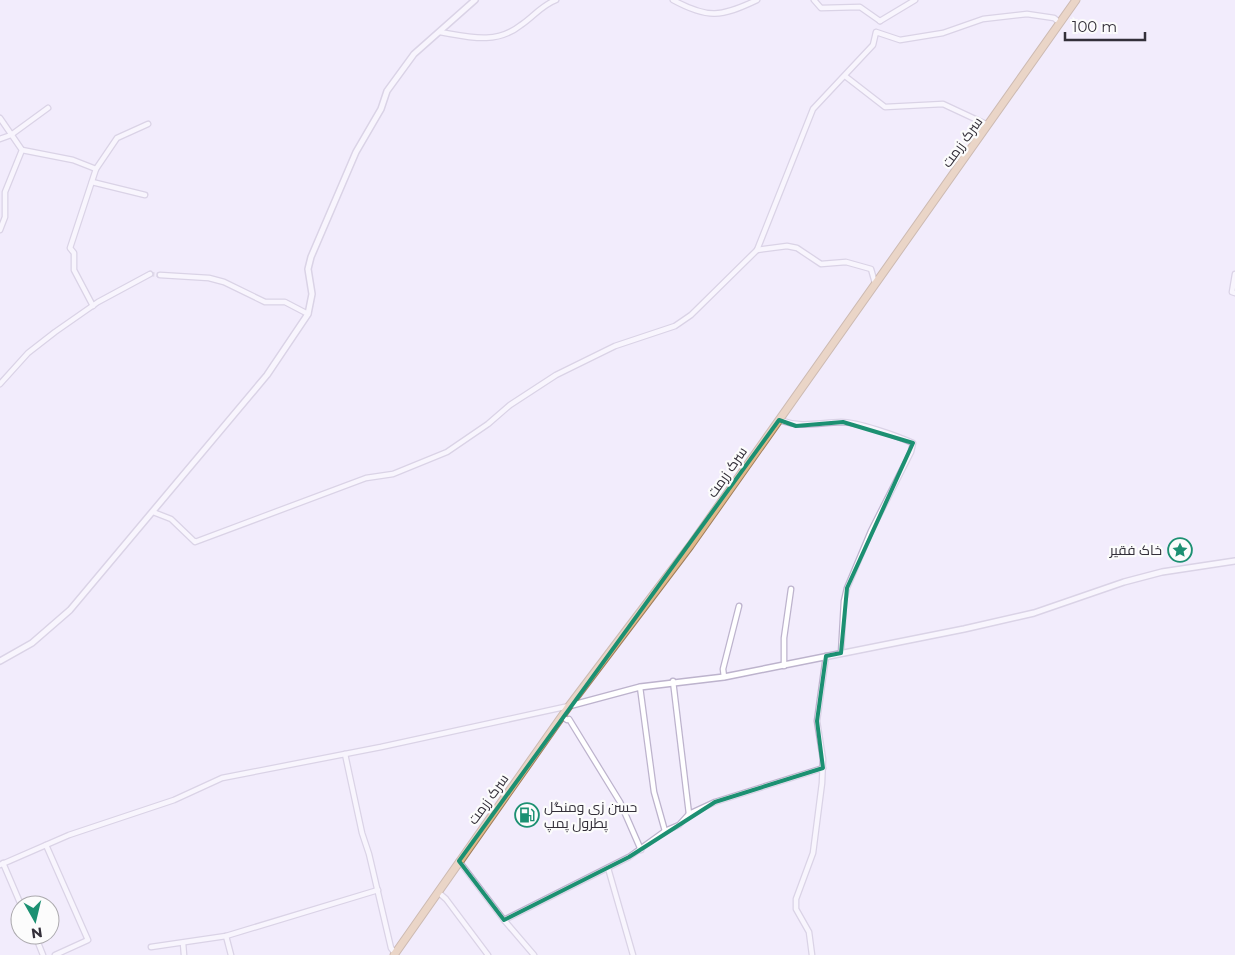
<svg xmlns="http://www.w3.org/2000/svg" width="1235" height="955" font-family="Montserrat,Cairo,sans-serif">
	<rect width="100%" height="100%" fill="#f2ecfc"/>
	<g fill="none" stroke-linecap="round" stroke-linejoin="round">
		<polyline stroke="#ccc6d5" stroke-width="4.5" stroke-dasharray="4.5 2" stroke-linecap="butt" points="150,274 160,275"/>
		<g stroke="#bdb3cd" stroke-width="7">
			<g id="minor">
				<path d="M673,0C708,19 721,17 757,0"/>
				<polyline points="814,0 821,8 860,7 880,21"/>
				<polyline points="880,21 915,0"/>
				<path d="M440,32C469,37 496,45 521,25C533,17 542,5 556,0"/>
				<polyline points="845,76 885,107 943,104 988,125"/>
				<polyline points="0,118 22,150 5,192 5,217 0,230"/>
				<polyline points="0,139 11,135 48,108"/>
				<polyline points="22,150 73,160 96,169"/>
				<polyline points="92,182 145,195"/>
				<polyline points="757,250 787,246 797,248 821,264 846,262 871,269 875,283"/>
				<polyline points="1235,274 1232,292 1235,293"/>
				<polyline points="160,275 209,278 224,282 265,302 285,302 308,314"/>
				<polyline points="93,306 74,270 74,253 70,248 96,169 117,138 148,124"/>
				<polyline points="0,384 28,353 55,332 98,302 150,274"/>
				<path d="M779,420C802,428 817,423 841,422C858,422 897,436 913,443L911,452L871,531L847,588L844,601L841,653"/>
				<polyline points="153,512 171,519 195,542 366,478 393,474 447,452 488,424 510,405 556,375 615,346 675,326 691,315 757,250 813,109 873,45 876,32 900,40 943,33 983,19 1027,14 1054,18 1060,23"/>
				<polyline points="784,666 784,638 791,589"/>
				<polyline points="724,677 723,669 739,606"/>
				<polyline points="673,681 689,814"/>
				<polyline points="640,687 654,792 665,831"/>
				<polyline points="563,717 567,720 569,719 620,802 641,850"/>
				<polyline points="345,754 362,833 369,854 391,948 395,953"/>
				<polyline points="46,845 88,940 55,955"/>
				<polyline points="459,861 504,920 534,955"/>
				<polyline points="3,863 21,905"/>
				<polyline points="0,865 69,835 174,800 222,778 381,747 569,706"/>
				<polyline points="608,868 633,955"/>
				<polyline points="438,892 446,899 488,955"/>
				<polyline points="504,920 629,857 665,831 679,825 689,814 715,802 823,768"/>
				<polyline points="35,935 43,955"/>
				<polyline points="226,936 231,955"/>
				<polyline points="183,943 184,955"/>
				<polyline points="151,947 226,936 378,890"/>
				<polyline points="812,955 809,932 796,909 796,899 813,853 822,783 823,759 817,721 826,656"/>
			</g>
		</g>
		<g stroke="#bdb3cd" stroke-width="8">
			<g id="tertiary">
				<polyline points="0,661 32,643 70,610 267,375 308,314 312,294 308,269 311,257 356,152 381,109 387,91 414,54 475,0"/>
				<polyline points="569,706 640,687 724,677 964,629 1034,613 1124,582 1162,572 1235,561"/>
			</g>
		</g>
		<g stroke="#9f7d5a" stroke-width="9">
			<polyline id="trunk" points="394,955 569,706 690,546 1076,0"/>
		</g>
		<use href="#minor" stroke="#fff" stroke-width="4.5"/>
		<use href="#tertiary" stroke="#fff" stroke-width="5"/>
		<use href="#trunk" stroke="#e0b888" stroke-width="7"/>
	</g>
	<path d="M0 0H1235V955H0ZM779,420L796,426L843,422L913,443L847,588L841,653L826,656L817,721L823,768L715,802L629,857L504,920L459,861Z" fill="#f2ecfc" fill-opacity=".55" fill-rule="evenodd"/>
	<path fill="none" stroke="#1c9072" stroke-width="4" stroke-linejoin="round" d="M779,420L796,426L843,422L913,443L847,588L841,653L826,656L817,721L823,768L715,802L629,857L504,920L459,861Z"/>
	<defs>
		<g id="sight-ring" transform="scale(1.25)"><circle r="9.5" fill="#fcfcfc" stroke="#1c9072" stroke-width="1.5"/><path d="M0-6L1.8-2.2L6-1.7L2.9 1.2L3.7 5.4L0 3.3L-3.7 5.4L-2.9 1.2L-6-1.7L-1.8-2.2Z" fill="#1c9072"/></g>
		<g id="fuel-ring" transform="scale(1.25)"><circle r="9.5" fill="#fcfcfc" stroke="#1c9072" stroke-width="1.5"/><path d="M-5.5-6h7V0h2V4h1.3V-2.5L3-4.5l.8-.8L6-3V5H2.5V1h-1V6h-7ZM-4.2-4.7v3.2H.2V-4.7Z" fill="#1c9072"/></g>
	</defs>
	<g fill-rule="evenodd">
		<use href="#sight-ring" x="1180" y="550"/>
		<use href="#fuel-ring" x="527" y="815"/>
	</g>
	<g text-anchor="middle" stroke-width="4.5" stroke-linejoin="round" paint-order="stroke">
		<g font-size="14" fill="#332f39" stroke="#fcfcfc">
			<text transform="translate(962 142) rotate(-54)" y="5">سرک زرمت</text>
			<text transform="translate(727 472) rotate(-55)" y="5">سرک زرمت</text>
			<text transform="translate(488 799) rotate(-54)" y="5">سرک زرمت</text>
		</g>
		<g font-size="14" fill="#332f39" stroke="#fcfcfc" text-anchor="end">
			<text x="1162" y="555">خاک فقیر</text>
			<text x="544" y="812" text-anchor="start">حسن زی ومنگل<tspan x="544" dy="16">پطرول پمپ</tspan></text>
		</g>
	</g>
	<g transform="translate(35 920) rotate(172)"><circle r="24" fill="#fcfcfc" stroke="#acaaae"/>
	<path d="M0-4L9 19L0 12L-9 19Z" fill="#1c9072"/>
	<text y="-8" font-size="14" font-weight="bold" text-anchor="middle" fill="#332f39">N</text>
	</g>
	<path d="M1065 32v8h80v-8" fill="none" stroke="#332f39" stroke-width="2.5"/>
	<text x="1072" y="32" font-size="15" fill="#332f39" stroke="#fcfcfc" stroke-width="4" paint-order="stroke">100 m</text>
</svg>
